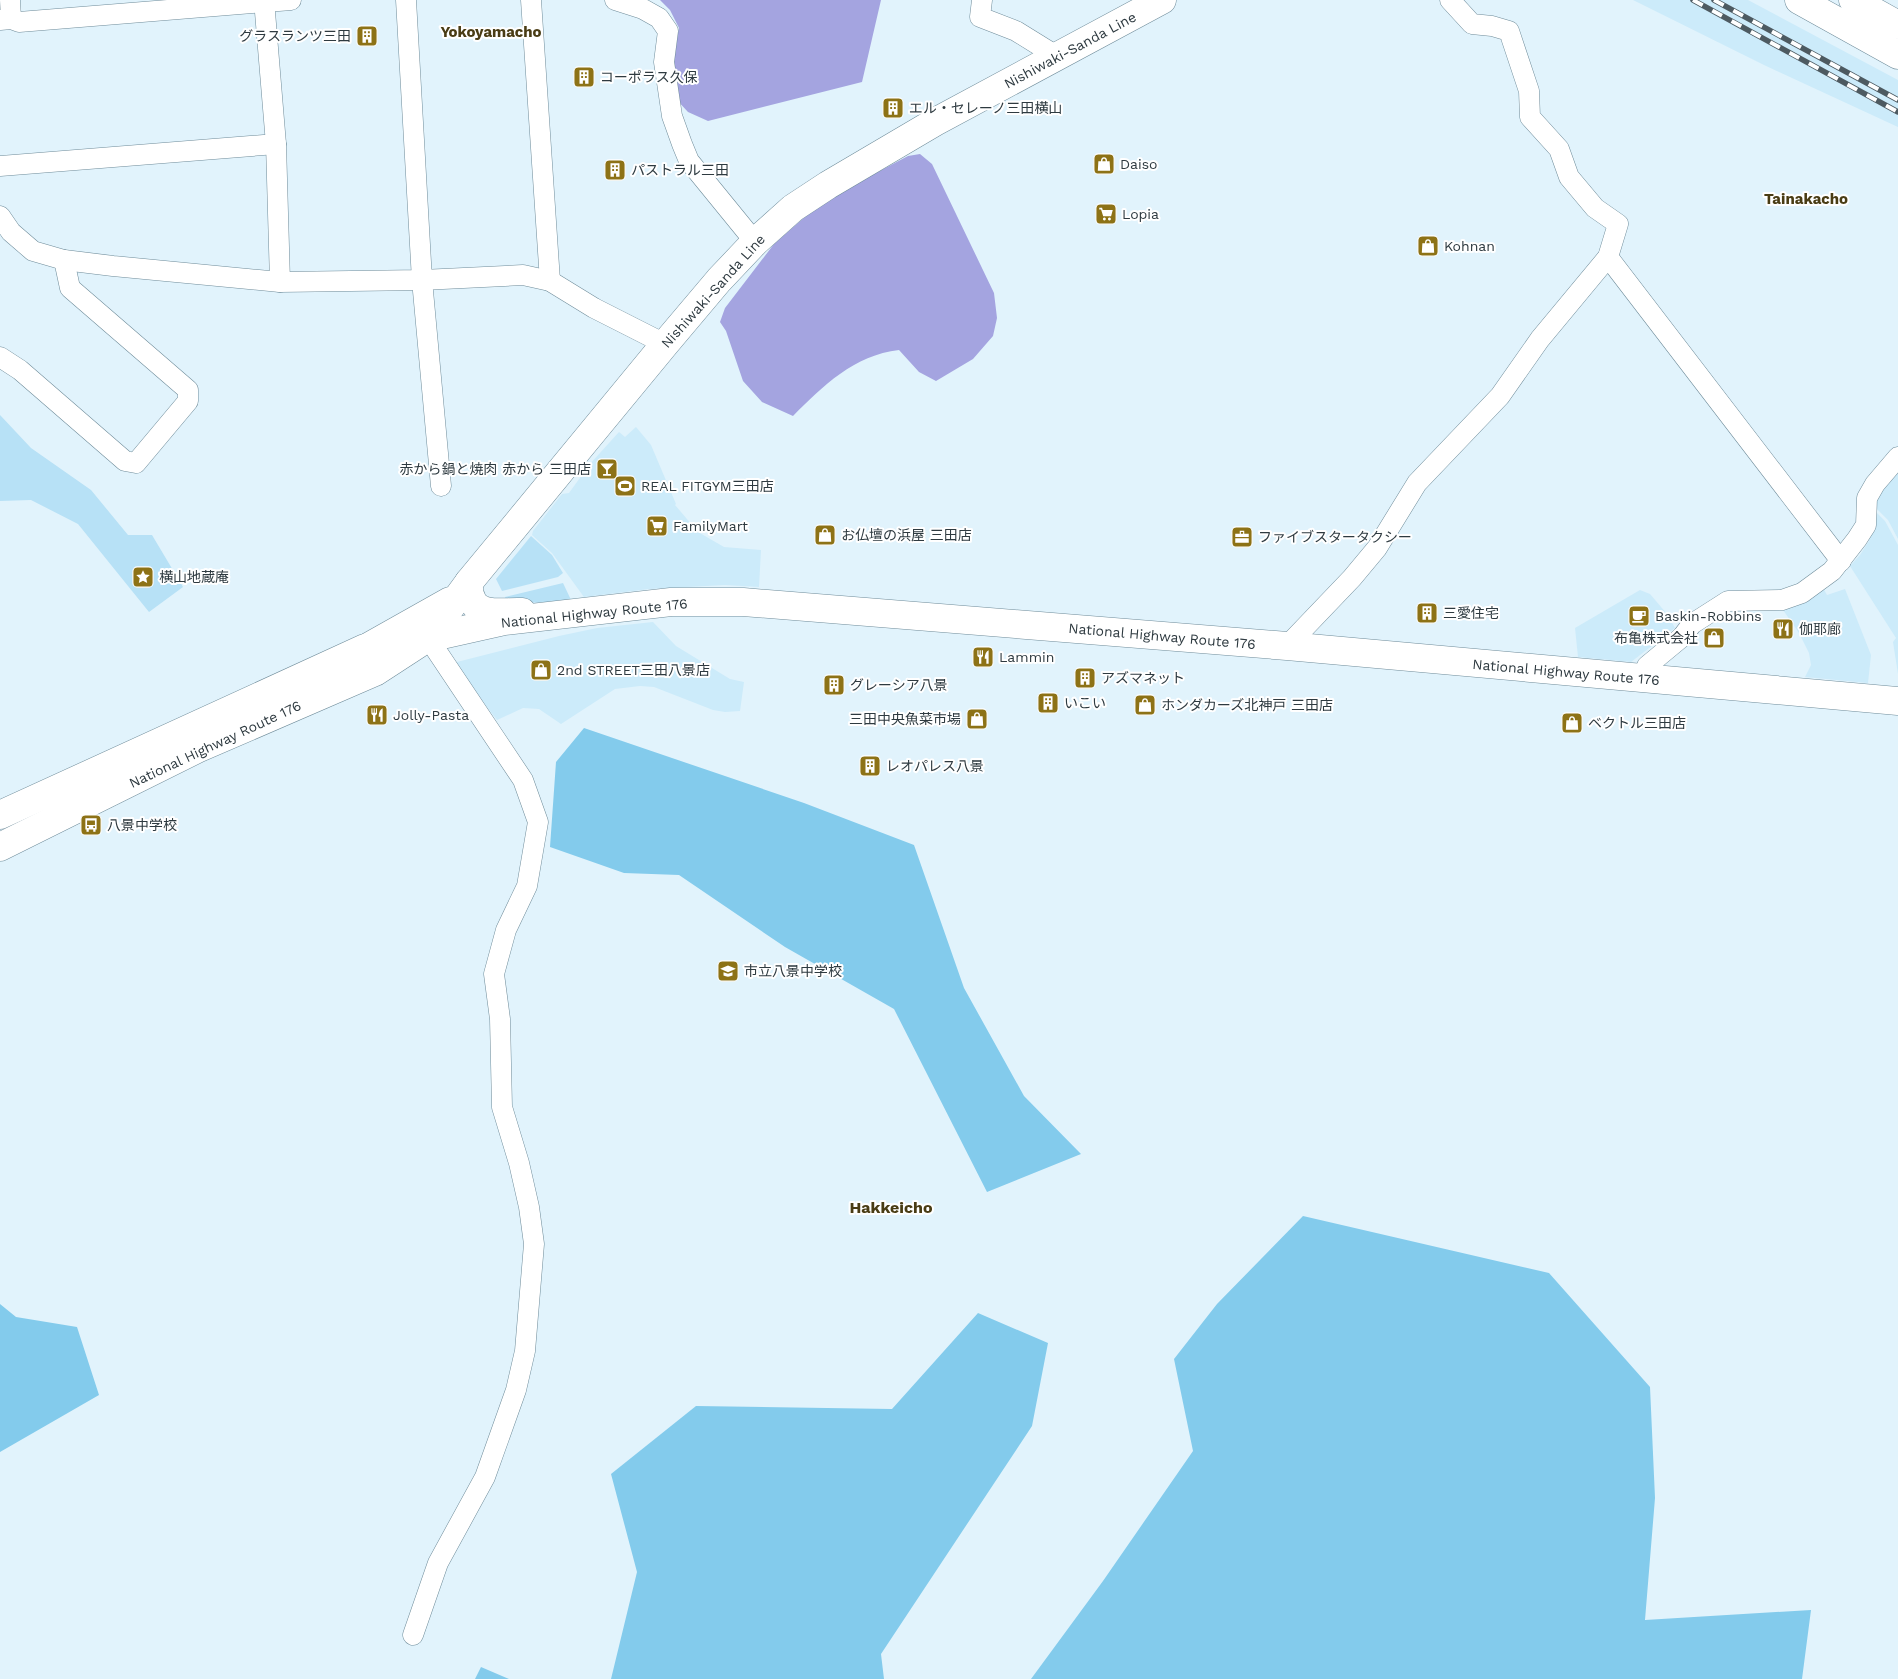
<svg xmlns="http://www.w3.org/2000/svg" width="1898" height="1679" font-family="'Work Sans','Noto Sans JP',sans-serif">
	<rect width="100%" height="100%" fill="#e1f3fc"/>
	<g fill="#ccebfa">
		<polygon points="1633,0 1748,0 1898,80 1898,127 1764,65"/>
		<polygon points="636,427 651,445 676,504 675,505 698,532 724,547 761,550 759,587 725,585 649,589 584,597 552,553 532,535 533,531 562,494 569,493 590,464 619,432 625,437"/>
		<polygon points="1898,473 1898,539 1888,520 1876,508 1877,496"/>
		<polygon points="1876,512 1885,521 1898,545 1898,674 1893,642 1896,638 1850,566 1860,555 1869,541"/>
		<polygon points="1822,586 1827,595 1845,589 1871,655 1868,683 1805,677 1811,665 1809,653 1799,633 1781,607"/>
		<polygon points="1640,590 1650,594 1667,614 1675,628 1631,662 1578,657 1575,628"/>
		<polygon points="653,622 676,646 730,679 744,682 740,711 725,712 713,710 654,687 640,686 615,689 561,724 539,709 523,708 497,720 453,663 559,636 597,628"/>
	</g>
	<g fill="#b7e1f6">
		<polygon points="0,415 31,448 91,490 128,535 152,535 183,587 149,612 78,524 31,500 0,501"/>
		<polygon points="531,536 552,555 563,573 558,577 502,591 496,579"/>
		<polygon points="563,583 572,602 507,603 505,597"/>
	</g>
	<g fill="#83cbec">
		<polygon points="584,728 804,803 914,845 964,988 1024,1096 1081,1154 987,1192 894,1009 785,947 679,875 624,873 550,847 556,762"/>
		<polygon points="1303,1216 1549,1273 1650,1387 1655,1498 1645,1620 1811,1610 1802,1679 1031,1679 1103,1581 1193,1451 1174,1359 1217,1304"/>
		<polygon points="0,1304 16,1317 77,1327 99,1395 0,1452"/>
		<polygon points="978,1313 1048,1343 1032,1426 881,1654 884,1679 611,1679 637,1572 611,1474 696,1406 892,1409"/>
		<polygon points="481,1667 509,1679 475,1679"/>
	</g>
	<g fill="#a4a4e0">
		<polygon points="660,0 881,0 862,82 708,121 688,112 675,98 671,67 679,28 670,10"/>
		<path d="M920,154L932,164L994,293L997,318L993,336L973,359L936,381L919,372L899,350C854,355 823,386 793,416L762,402L743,381L726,331L720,322L725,308L774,244L823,201L908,156Z"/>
	</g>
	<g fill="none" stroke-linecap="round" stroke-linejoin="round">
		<g stroke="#6f8c9a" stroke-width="21">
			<g id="street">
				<polyline points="10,0 11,19"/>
				<polyline points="264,0 276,144 280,282"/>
				<polyline points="406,0 422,280 441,486"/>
				<polyline points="531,0 550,281"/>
				<polyline points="615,0 643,9 659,18 668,31 664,62 672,116 682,144 689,161 755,242"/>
				<polyline points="982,0 980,17 1016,31 1058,57"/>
				<polyline points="0,20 11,19 19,22 291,0"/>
				<polyline points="0,166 276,144"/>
				<polyline points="0,216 11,232 33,251 64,260 113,266 280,282 422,280 523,275 550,281 594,308 665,344"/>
				<polyline points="1608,257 1841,561"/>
				<polyline points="0,357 20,370 125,461 136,463 188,401 188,390 70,288 64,260"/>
				<polyline points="1287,646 1352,578 1377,548 1417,483 1500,396 1540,339 1608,257 1618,224 1595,208 1569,177 1559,149 1530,117 1529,91 1509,31 1492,26 1472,24 1450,0"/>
				<polyline points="1642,679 1647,666 1682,637 1692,624 1728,601 1782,600 1802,593 1832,571 1857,539 1866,525 1867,498 1875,484 1898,457"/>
				<polyline points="413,1635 438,1563 485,1477 516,1390 525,1351 534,1244 529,1207 519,1163 502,1107 500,1019 494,974 506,930 527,886 538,822 523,780 428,638"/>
			</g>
		</g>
		<g stroke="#6f8c9a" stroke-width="29">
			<g id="secondary">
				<polyline points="1799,0 1898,55"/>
				<polyline points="1853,0 1898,25"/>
			</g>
		</g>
		<g stroke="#6f8c9a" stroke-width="29">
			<g id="primary">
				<path d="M469,582C468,590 469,595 473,602C482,617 505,611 522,612"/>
				<polyline points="428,638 469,582 665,344 719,280 755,242 793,208 828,185 935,122 1162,0"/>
				<polyline points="370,646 450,601"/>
			</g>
		</g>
		<g stroke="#6f8c9a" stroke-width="29">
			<g id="highway">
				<polyline points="0,815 365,648 428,638 504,621 671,602 743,602 1287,646 1898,701"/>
				<polyline points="0,847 197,749 375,672 418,644"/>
			</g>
		</g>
		<use href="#street" stroke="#fff" stroke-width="20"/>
		<use href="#secondary" stroke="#fff" stroke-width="28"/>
		<use href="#primary" stroke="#fff" stroke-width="28"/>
		<use href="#highway" stroke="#fff" stroke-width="28"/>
		<g stroke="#4d5a61" stroke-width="5.5">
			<g id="rail">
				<polyline points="1693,0 1898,112"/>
				<polyline points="1714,0 1898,100"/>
			</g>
		</g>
		<use href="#rail" stroke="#fff" stroke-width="4" stroke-dasharray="11" stroke-linecap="butt"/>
	</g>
	<defs>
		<g id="building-square" transform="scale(1.125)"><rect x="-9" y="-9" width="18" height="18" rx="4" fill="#8d7216" stroke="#fff"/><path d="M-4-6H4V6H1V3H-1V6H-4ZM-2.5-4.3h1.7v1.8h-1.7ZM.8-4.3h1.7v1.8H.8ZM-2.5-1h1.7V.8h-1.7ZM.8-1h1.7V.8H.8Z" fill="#fff"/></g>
		<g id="shop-square" transform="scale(1.125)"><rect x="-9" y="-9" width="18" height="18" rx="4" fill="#8d7216" stroke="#fff"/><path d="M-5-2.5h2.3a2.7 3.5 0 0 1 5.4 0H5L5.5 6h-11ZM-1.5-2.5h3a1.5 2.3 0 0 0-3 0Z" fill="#fff"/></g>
		<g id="supermarket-square" transform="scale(1.125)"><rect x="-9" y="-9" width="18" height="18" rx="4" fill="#8d7216" stroke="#fff"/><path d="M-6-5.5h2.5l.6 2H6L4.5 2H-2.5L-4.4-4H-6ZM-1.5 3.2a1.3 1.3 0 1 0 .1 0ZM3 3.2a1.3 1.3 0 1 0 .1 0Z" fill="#fff"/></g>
		<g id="bar-square" transform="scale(1.125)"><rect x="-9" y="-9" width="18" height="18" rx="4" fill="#8d7216" stroke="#fff"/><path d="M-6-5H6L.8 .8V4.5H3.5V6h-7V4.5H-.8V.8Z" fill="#fff"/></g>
		<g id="stadium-square" transform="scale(1.125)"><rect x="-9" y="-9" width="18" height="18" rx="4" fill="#8d7216" stroke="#fff"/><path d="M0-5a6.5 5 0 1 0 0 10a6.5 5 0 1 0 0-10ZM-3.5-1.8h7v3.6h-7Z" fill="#fff"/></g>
		<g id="office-square" transform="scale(1.125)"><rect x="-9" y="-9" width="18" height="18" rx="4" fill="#8d7216" stroke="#fff"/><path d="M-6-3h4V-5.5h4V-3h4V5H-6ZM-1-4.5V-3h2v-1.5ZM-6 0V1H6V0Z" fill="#fff"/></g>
		<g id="sight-square" transform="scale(1.125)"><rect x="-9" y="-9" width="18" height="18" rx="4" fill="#8d7216" stroke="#fff"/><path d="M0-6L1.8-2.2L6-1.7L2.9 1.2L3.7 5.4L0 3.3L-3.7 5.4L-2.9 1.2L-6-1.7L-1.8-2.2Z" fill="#fff"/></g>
		<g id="cafe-square" transform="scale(1.125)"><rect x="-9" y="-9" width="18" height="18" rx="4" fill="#8d7216" stroke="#fff"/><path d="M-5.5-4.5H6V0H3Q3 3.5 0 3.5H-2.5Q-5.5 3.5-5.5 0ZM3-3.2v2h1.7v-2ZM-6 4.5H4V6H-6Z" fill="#fff"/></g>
		<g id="restaurant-square" transform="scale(1.125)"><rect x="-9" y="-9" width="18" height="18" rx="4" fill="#8d7216" stroke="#fff"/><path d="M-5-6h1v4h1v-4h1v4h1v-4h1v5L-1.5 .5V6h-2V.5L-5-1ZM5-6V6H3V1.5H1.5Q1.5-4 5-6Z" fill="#fff"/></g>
		<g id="bus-square" transform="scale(1.125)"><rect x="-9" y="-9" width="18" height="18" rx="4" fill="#8d7216" stroke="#fff"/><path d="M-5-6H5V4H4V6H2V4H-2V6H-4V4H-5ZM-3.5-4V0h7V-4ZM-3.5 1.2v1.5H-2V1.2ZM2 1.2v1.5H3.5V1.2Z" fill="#fff"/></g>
		<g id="school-square" transform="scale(1.125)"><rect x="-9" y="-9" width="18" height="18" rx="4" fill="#8d7216" stroke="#fff"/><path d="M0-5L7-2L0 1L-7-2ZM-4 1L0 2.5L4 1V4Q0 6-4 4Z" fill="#fff"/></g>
	</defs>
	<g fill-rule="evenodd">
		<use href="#building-square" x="367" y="36"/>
		<use href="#building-square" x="584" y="77"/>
		<use href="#building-square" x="893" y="108"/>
		<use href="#shop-square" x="1104" y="164"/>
		<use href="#building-square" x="615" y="170"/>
		<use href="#supermarket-square" x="1106" y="214"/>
		<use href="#shop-square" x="1428" y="246"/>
		<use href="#bar-square" x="607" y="469"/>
		<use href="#stadium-square" x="625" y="486"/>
		<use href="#supermarket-square" x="657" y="526"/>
		<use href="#shop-square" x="825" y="535"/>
		<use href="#office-square" x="1242" y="537"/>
		<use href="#sight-square" x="143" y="577"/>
		<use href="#building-square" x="1427" y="613"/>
		<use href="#cafe-square" x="1639" y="616"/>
		<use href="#restaurant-square" x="1783" y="629"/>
		<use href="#shop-square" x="1714" y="638"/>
		<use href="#restaurant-square" x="983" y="657"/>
		<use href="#shop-square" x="541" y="670"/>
		<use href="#building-square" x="1085" y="678"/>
		<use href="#building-square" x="834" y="685"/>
		<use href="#building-square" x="1048" y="703"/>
		<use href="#shop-square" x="1145" y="705"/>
		<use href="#restaurant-square" x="377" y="715"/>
		<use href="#shop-square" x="977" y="719"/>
		<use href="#shop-square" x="1572" y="723"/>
		<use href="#building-square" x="870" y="766"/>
		<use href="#bus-square" x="91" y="825"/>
		<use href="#school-square" x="728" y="971"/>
	</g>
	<g text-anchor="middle" stroke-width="4" stroke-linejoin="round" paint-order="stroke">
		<g font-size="14" fill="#2e3a40" stroke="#fff" text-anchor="start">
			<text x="351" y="41" text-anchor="end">グラスランツ三田</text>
			<text x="600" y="82">コーポラス久保</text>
			<text x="909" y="113">エル・セレーノ三田横山</text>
			<text x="1120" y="169">Daiso</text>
			<text x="631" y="175">パストラル三田</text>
			<text x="1122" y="219">Lopia</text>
			<text x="1444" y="251">Kohnan</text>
			<text x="591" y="474" text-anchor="end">赤から鍋と焼肉 赤から 三田店</text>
			<text x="641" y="491">REAL FITGYM三田店</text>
			<text x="673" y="531">FamilyMart</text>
			<text x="841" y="540">お仏壇の浜屋 三田店</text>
			<text x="1258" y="542">ファイブスタータクシー</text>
			<text x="159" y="582">横山地蔵庵</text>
			<text x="1443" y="618">三愛住宅</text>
			<text x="1655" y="621">Baskin-Robbins</text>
			<text x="1799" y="634">伽耶廊</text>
			<text x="1698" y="643" text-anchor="end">布亀株式会社</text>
			<text x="999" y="662">Lammin</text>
			<text x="557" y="675">2nd STREET三田八景店</text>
			<text x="1101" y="683">アズマネット</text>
			<text x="850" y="690">グレーシア八景</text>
			<text x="1064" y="708">いこい</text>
			<text x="1161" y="710">ホンダカーズ北神戸 三田店</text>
			<text x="393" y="720">Jolly-Pasta</text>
			<text x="961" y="724" text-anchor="end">三田中央魚菜市場</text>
			<text x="1588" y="728">ベクトル三田店</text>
			<text x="886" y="771">レオパレス八景</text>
			<text x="107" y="830">八景中学校</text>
			<text x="744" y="976">市立八景中学校</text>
		</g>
		<g font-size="14" fill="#2e3a40" stroke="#fff">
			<text transform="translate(1070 50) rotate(-28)" y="5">Nishiwaki-Sanda Line</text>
			<text transform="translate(713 291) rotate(-48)" y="5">Nishiwaki-Sanda Line</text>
			<text transform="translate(594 613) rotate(-6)" y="5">National Highway Route 176</text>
			<text transform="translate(1162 636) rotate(5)" y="5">National Highway Route 176</text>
			<text transform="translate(1566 672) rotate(5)" y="5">National Highway Route 176</text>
			<text transform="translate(215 744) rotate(-25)" y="5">National Highway Route 176</text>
		</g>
		<g font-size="15" font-weight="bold" fill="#493c14" stroke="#fff">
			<text x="491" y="37">Yokoyamacho</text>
			<text x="1806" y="204">Tainakacho</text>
		</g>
		<g font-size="16" font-weight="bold" fill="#493c14" stroke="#fff">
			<text x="891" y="1213">Hakkeicho</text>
		</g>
	</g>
</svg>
